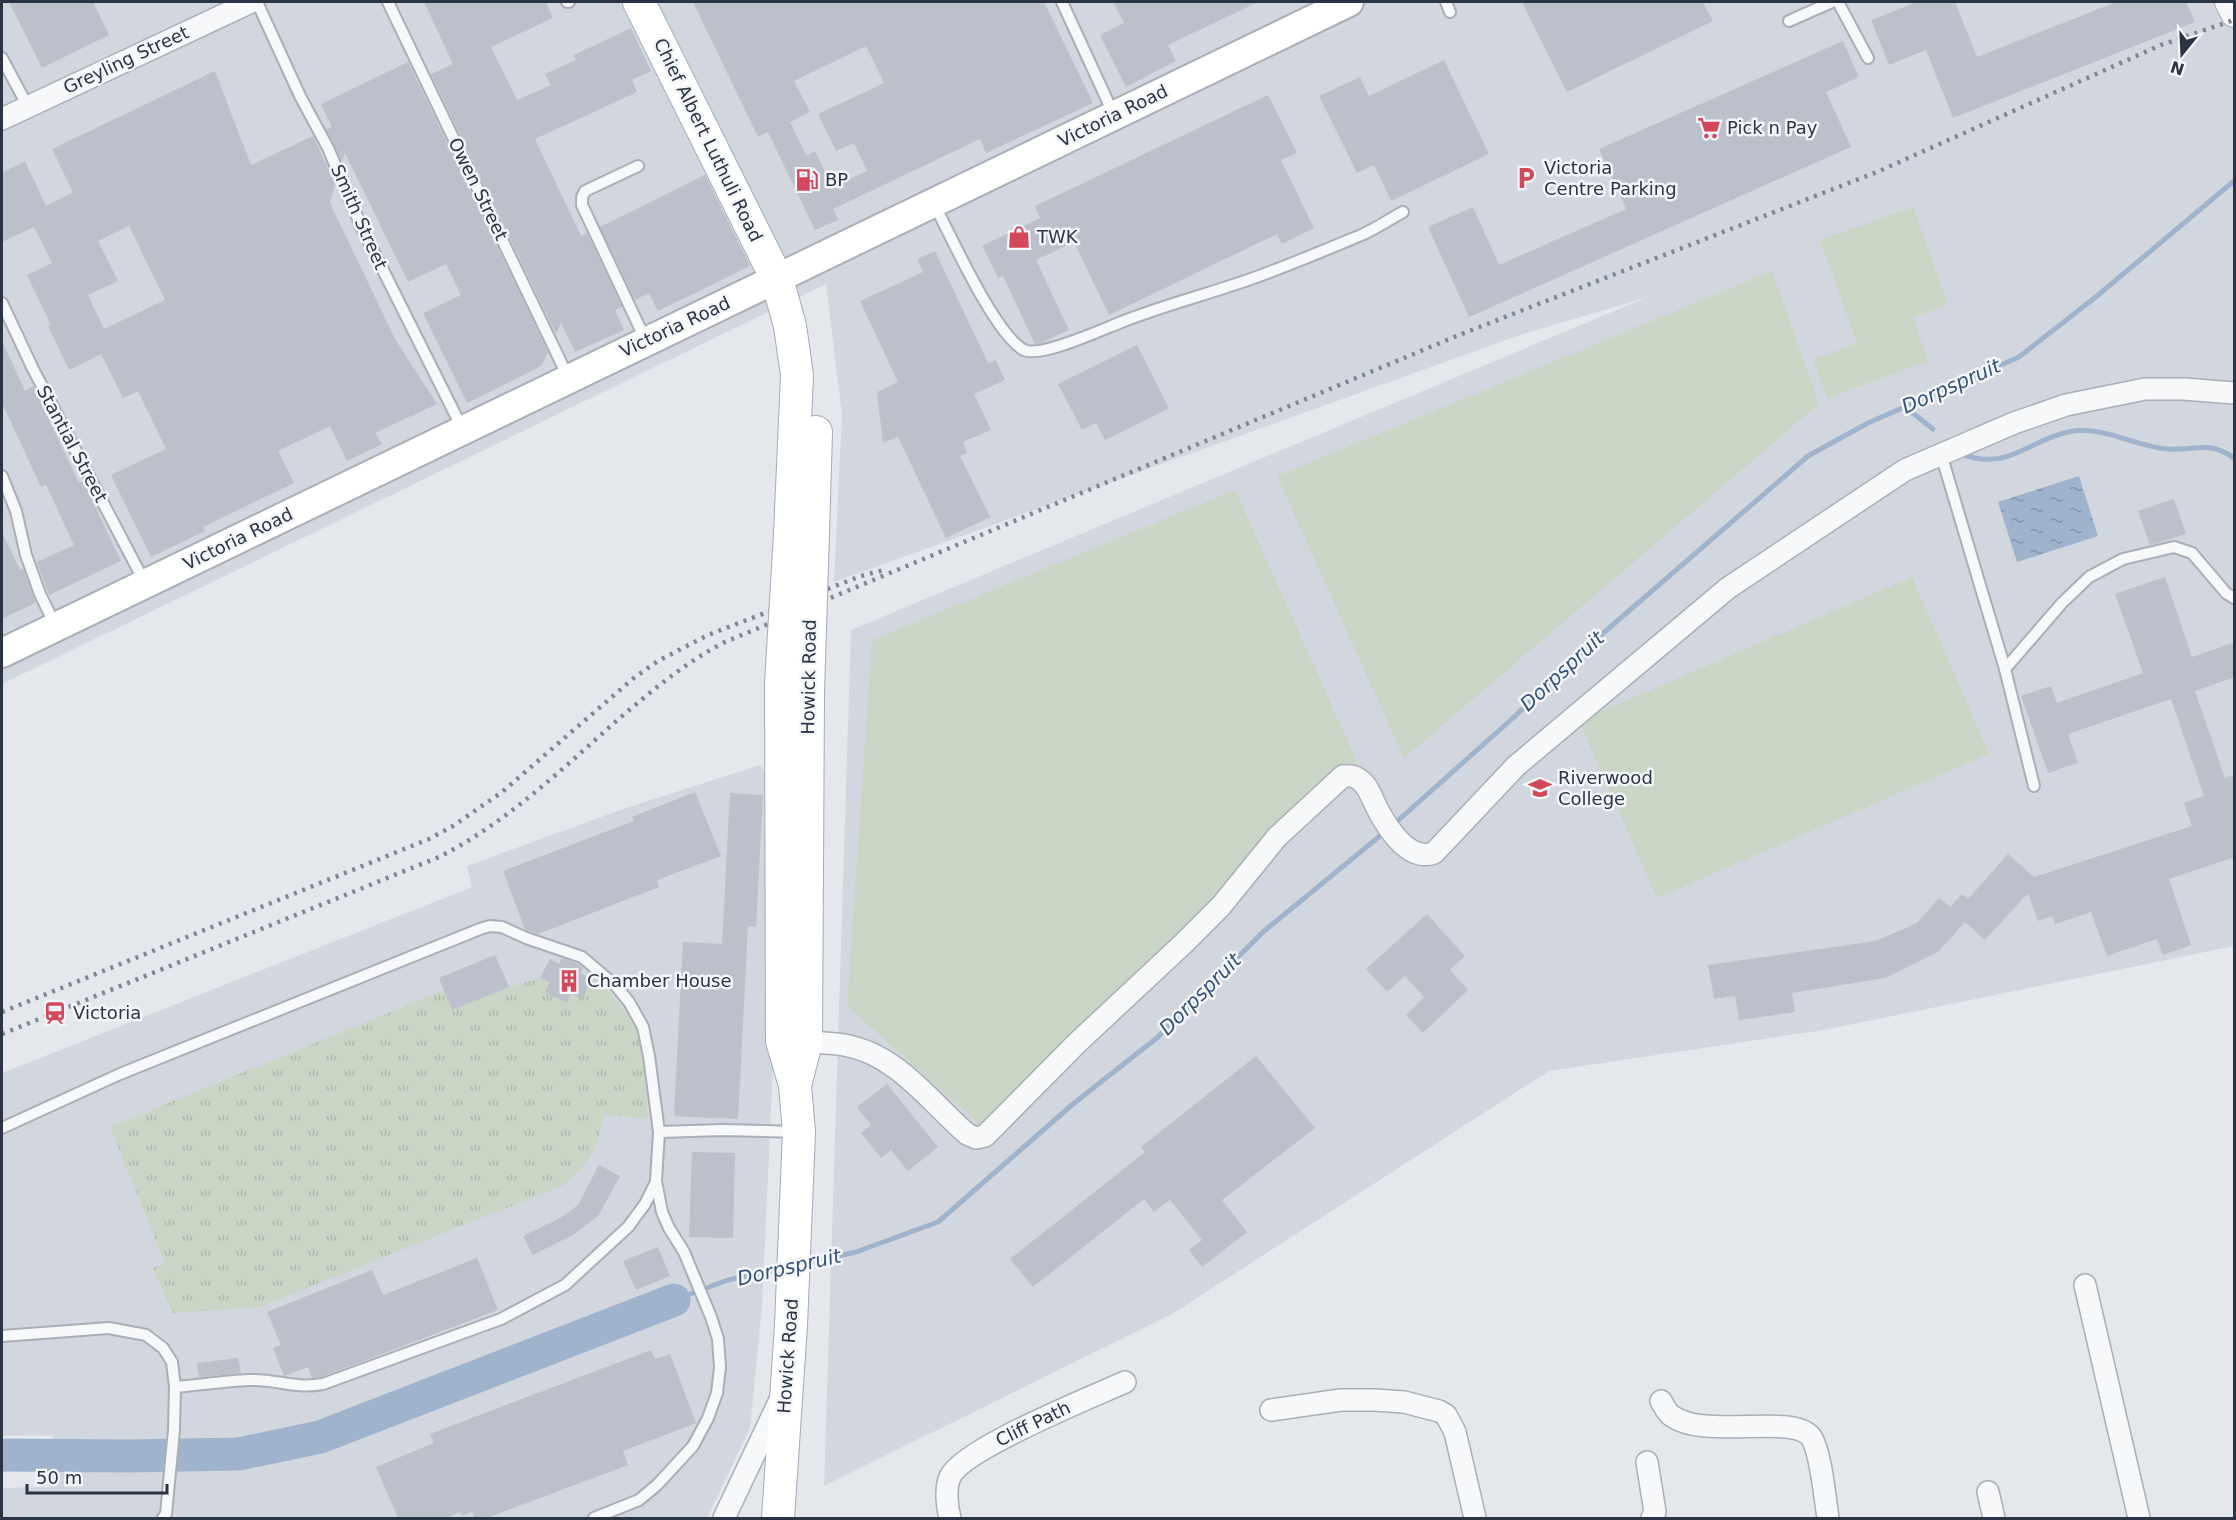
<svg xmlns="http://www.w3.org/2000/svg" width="2236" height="1520" font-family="'DejaVu Sans',sans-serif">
	<defs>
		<pattern id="grass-tufts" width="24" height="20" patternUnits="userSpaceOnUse" patternTransform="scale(1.5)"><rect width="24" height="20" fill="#c9d6c5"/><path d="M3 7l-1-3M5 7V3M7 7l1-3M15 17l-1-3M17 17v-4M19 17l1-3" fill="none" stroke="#adb8ab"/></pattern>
		<pattern id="water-ripples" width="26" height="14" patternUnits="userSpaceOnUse" patternTransform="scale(1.5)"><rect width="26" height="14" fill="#9fb4cc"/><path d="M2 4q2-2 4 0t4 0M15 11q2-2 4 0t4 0" fill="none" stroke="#8293a7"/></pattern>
	</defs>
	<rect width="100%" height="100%" fill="#e4e7ec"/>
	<g fill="#d2d6de">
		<polygon points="2,2 2234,2 2234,946 1824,1030 1549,1071 1172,1314 824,1486 851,630 1648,297 1520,335 834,582 842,415 826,284 2,684"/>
		<polygon points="760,765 785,803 762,1307 750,1428 707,1518 2,1518 2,1488 49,1487 53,1435 2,1436 2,1073 472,887 467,866 623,809"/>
	</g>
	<path fill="url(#grass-tufts)" d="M540,978L550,982L567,1002L571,993L582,998L592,979L604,986L641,1031L648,1119L604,1114C597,1149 590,1162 564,1185L259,1307L172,1313L153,1268L165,1263L110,1127L444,990L453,1010L509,987Z"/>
	<g fill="#c9d6c5">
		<polygon points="1913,207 1948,304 1913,318 1928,361 1827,398 1813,359 1857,343 1820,240"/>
		<polygon points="1772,271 1819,404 1404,758 1277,476"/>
		<polygon points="1235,490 1358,764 983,1127 847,1006 872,640"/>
		<polygon points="1912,577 1989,754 1657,898 1579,721"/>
	</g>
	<polygon fill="url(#water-ripples)" points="2079,476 2098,536 2017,562 1998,502"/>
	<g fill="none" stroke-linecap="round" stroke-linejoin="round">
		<g stroke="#9fb4cc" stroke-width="5">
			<polyline points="1905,407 1933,429"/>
			<path d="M1964,455C2010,471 2031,438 2073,431C2102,426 2138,447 2168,449C2196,451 2208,440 2234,458"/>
			<polyline points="1393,825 1513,718 1601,635 1808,456 1868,423 2019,357 2097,296 2234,181"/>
			<polyline points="802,1264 856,1252 938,1222 1073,1104 1158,1037 1263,932 1386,831"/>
			<polyline points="674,1300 728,1280 784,1268"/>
		</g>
		<polyline stroke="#9fb4cc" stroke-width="33" points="2,1455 128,1456 239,1454 320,1437 674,1300"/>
	</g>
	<g fill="#bbc0ca" fill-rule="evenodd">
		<polygon points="9,2 93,2 109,35 42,68"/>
		<polygon points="424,2 546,2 553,18 491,47 517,100 551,85 545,74 576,60 574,55 631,28 651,71 632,80 637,92 535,139 581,236 587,233 622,307 615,310 624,330 575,352 561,323 556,334 431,74 453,64"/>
		<path d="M693,2H1044L1093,103L986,153L980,139L833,209L838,220L815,230L768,132L758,137ZM866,46L884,83L818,114L836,151L854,143L867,171L833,187L815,151L807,156L790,122L810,112L794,81Z"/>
		<polygon points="1113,2 1258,2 1168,45 1176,61 1126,87 1100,35 1124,23"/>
		<polygon points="1522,2 1703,2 1713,21 1567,92"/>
		<polygon points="1917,2 1955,2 1977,57 2116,2 2186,2 2195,22 1953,118 1926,50 1889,65 1871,20"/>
		<polygon points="1843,41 1859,77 1826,92 1851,147 1469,317 1428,227 1473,207 1499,265 1626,209 1599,149"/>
		<polygon points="1444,60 1489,154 1391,201 1374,165 1357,173 1319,96 1360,77 1369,96"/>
		<polygon points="408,62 548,352 541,366 467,403 423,313 461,295 446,264 408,282 345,153 342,162 326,129 332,127 321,104"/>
		<path d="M215,71L251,165L313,136L335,184L330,203L395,339L437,404L375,433L382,444L347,461L330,426L278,451L294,483L203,527L205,531L151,557L111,475L166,449L138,391L123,398L101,354L69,370L48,326L51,325L27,275L52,263L34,227L2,242V173L25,161L46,206L73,192L52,149ZM129,226L165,300L104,329L88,295L118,281L98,241Z"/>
		<polygon points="1268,95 1297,153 1281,160 1314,228 1282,244 1277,234 1109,315 1074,242 1036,260 1069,330 1041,343 1035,344 1003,276 998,278 982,246 1040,218 1035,206"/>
		<polygon points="705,175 750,266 658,311 649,293 635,300 600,227"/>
		<polygon points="935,251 988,363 996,360 1005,380 974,394 991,430 963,442 967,453 960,456 990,517 946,538 898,437 883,443 877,392 898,382 860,301 923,272 917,259"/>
		<polygon points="2,341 25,391 33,386 79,483 83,481 121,561 49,595 37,562 74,545 46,485 41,487 2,403"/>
		<polygon points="1137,345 1169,408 1105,440 1096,423 1082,430 1058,384"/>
		<polygon points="2174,499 2186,534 2150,545 2138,511"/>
		<polygon points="2,532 20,570 23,569 35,601 35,603 2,619"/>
		<polygon points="2165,577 2192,657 2235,642 2235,677 2195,691 2225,778 2235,775 2235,857 2169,879 2191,945 2163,955 2157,939 2107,956 2091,912 2055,924 2052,916 2038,921 2028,893 1985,940 1965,922 1938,952 1885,978 1792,993 1795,1012 1739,1020 1735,996 1714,999 1708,965 1876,941 1917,923 1939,898 1950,907 1962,894 1968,899 2008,854 2034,877 2192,826 2184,803 2204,796 2171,699 2068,734 2078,763 2048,773 2021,696 2051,686 2057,703 2143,673 2115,594"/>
		<polygon points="695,792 721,856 657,880 659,887 538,934 525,930 503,871 634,821 632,817"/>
		<polygon points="730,793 763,795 756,927 748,926 738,1119 674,1116 683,942 722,944"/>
		<polygon points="1427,914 1465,956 1450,970 1468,990 1423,1033 1406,1015 1424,997 1405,976 1387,992 1366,969"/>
		<polygon points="495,955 509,987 452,1010 439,978"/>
		<polygon points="562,958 578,964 583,968 580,973 592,979 582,999 571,993 567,1003 545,992 550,982 540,978 550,959 559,964"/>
		<polygon points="1256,1056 1315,1128 1222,1200 1247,1232 1202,1267 1189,1250 1202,1240 1170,1200 1154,1212 1144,1199 1033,1287 1010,1259 1145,1152 1141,1147"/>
		<polygon points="887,1084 938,1147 908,1171 891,1150 881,1158 861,1133 871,1125 857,1107"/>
		<polygon points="692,1152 735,1153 733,1238 689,1237"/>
		<polygon points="599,1165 620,1176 598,1216 573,1235 533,1255 523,1236 562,1217 578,1205"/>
		<polygon points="658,1247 670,1276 636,1290 623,1261"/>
		<polygon points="477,1258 498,1310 321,1377 312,1378 308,1367 284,1376 273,1348 281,1345 267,1312 372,1270 383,1295"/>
		<polygon points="651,1350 655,1359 670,1354 696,1423 623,1451 628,1465 487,1518 475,1518 472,1512 462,1516 460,1512 446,1518 398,1518 376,1467 434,1443 430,1434"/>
		<polygon points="238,1358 241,1373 199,1377 197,1363"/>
	</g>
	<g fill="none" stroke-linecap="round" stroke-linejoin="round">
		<g stroke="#a9aeb7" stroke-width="14">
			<g id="service">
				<polyline points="257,2 300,96 328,148 361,226 462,428"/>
				<polyline points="388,2 568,377"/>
				<polyline points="567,2 569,2"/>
				<polyline points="1062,2 1114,115"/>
				<polyline points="1446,2 1450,12"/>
				<polyline points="1838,2 1868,58"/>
				<polyline points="1789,21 1832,2"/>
				<polyline points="2,58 28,107"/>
				<polyline points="638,166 585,191 582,197 582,205 646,341"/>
				<path d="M934,204C951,236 995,335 1024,350C1040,358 1101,330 1119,323C1161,306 1205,295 1248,280C1285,267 1323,251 1359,236C1374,230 1388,220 1403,212"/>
				<polyline points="2,303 33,369 145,583"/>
				<polyline points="1941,454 2005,669 2034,786"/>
				<polyline points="2,476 16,511 26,555 40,594 55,625"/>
				<polyline points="2005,669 2062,603 2089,577 2123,559 2174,547 2192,553 2226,593 2234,598"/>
				<polyline points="2,1128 120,1074 480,929 490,926 502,927 526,938 582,957 616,986 629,1002 643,1027 649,1056 659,1132 656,1181 662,1212 669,1228 684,1252 711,1317 718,1339 720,1367 717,1393 708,1418 693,1446 657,1485 639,1500 594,1518"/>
				<polyline points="659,1132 723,1130 797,1132"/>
				<polyline points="2,1336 109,1328 146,1335 163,1348 172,1362 175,1387 174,1430 166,1514 163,1518"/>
				<path d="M175,1387C200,1385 225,1381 249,1380C277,1379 294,1389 323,1384L501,1319L565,1285L628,1227L645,1204L656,1182"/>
			</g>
		</g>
		<g stroke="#a9aeb7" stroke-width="24">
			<g id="minor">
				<polyline points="2,119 251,2"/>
				<path d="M793,1042C810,1043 828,1042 844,1045C897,1054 929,1101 967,1134L976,1138L985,1136L1077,1043L1183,944L1221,906L1277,837L1343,776C1350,775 1356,776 1361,781C1369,787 1373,801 1378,810C1388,829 1409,862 1434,853L1516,766L1728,588L1905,470L2014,423L2066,405L2145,389H2184L2234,393"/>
				<polyline points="2085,1285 2139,1518"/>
				<path d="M1661,1401C1664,1406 1667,1413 1672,1416C1705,1440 1793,1413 1811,1437C1821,1452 1825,1499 1828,1518"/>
				<polyline points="1271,1410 1341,1400 1374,1400 1404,1402 1439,1411 1446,1415 1455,1432 1475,1518"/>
				<polyline points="1647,1462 1655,1512 1652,1518"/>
				<polyline points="1988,1492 1994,1518"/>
				<polyline points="724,1518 780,1400"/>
				<path d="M950,1518C947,1507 945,1488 950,1477C962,1449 1092,1397 1125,1382"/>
			</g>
		</g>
		<g stroke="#a9aeb7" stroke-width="28">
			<polyline id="tertiary" points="2228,2 2234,14"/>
		</g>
		<g stroke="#a9aeb7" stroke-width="32">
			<polyline id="secondary" points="2,653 1349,2"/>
		</g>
		<g stroke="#a3abb8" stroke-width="34">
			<g id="primary">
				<polyline points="639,2 777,279 790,326 797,375 790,534"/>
				<polyline points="813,533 816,432"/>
				<polyline points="795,1085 806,1043 808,692"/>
				<polyline points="778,1518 791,1325 799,1132 795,1085 782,1041 781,683"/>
			</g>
		</g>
		<use href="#service" stroke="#f7f8fa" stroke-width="10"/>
		<use href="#minor" stroke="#f7f8fa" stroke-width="21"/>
		<use href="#tertiary" stroke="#f7f8fa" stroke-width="26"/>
		<use href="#secondary" stroke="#fff" stroke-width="28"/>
		<use href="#primary" stroke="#fff" stroke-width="32"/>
		<g stroke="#7d8696" stroke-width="4.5" stroke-dasharray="3 6" stroke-linecap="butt">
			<polyline points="2,1012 429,839 453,826 502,792 635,677 658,661 708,635 861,576 884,570"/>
			<path d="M2,1034L439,857C508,822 563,768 621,717C654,689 686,662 725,642L1459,335L1877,172L2161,45L2234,20"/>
		</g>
		<g stroke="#a3abb8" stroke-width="34" stroke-linecap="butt">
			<g id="primary-bridge">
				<polyline points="781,683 790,534"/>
				<polyline points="808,692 813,533"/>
			</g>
		</g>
		<use href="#primary-bridge" stroke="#fff" stroke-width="32"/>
	</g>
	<defs>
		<g id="supermarket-bare" transform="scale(1.8)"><path d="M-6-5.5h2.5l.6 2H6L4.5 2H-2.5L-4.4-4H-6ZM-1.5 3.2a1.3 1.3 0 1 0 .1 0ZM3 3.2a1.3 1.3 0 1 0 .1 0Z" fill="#d1495b" stroke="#f4f6f9" stroke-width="2.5" paint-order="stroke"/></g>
		<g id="parking-bare" transform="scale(1.8)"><path d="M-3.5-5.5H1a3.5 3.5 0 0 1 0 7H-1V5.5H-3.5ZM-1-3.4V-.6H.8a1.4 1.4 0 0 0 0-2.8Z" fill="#d1495b" stroke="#f4f6f9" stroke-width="2.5" paint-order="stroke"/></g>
		<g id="fuel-bare" transform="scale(1.8)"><path d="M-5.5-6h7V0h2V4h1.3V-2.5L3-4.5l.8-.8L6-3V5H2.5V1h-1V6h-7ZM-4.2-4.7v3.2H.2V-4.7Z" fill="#d1495b" stroke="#f4f6f9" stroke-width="2.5" paint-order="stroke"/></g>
		<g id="shop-bare" transform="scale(1.8)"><path d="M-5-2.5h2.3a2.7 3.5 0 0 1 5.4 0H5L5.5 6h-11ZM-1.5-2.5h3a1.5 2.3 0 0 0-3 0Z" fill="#d1495b" stroke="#f4f6f9" stroke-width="2.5" paint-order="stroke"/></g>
		<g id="school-bare" transform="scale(1.8)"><path d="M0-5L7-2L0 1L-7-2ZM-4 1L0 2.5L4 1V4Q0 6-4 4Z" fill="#d1495b" stroke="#f4f6f9" stroke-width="2.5" paint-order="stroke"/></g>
		<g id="building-bare" transform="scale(1.8)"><path d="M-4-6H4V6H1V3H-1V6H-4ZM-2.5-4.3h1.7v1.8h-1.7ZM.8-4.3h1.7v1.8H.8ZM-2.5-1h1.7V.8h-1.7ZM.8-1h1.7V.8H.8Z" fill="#d1495b" stroke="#f4f6f9" stroke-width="2.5" paint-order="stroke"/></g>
		<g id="station-bare" transform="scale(1.8)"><path d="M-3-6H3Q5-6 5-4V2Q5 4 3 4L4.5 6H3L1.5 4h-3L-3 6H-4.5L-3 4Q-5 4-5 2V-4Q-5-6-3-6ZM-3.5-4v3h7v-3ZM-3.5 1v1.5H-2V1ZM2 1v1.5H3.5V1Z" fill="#d1495b" stroke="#f4f6f9" stroke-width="2.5" paint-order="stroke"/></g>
	</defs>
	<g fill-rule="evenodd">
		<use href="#supermarket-bare" x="1709" y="128"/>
		<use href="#parking-bare" x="1526" y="178"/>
		<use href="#fuel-bare" x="807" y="180"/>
		<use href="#shop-bare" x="1019" y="237"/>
		<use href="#school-bare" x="1540" y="788"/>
		<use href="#building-bare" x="569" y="981"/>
		<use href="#station-bare" x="55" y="1013"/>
	</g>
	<g text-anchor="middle" stroke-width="5" stroke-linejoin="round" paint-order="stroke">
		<g font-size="18" fill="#2b3445" stroke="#f4f6f9">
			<text transform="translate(126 60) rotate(-25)" y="6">Greyling Street</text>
			<text transform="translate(1113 116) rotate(-26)" y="6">Victoria Road</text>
			<text transform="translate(708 140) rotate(64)" y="6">Chief Albert Luthuli Road</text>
			<text transform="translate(478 189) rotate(64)" y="6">Owen Street</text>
			<text transform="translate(359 217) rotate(66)" y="6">Smith Street</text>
			<text transform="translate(675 327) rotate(-25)" y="6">Victoria Road</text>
			<text transform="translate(72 444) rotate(62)" y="6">Stantial Street</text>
			<text transform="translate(238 539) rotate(-26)" y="6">Victoria Road</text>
			<text transform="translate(809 677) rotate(-89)" y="6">Howick Road</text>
			<text transform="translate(788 1356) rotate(-86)" y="6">Howick Road</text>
			<text transform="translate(1033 1424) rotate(-26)" y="6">Cliff Path</text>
		</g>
		<g font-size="18" fill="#2b3445" stroke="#f4f6f9" text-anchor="start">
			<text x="1727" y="134">Pick n Pay</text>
			<text x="1544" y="174">Victoria<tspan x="1544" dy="21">Centre Parking</tspan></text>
			<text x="825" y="186">BP</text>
			<text x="1037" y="243">TWK</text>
			<text x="1558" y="784">Riverwood<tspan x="1558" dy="21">College</tspan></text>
			<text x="587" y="987">Chamber House</text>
			<text x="73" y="1019">Victoria</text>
		</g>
		<g font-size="20" font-style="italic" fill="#34527a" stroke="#f4f6f9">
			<text transform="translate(1951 386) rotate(-24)" y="7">Dorpspruit</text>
			<text transform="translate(1562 671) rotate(-43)" y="7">Dorpspruit</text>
			<text transform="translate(1200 994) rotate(-45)" y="7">Dorpspruit</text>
			<text transform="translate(789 1267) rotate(-13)" y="7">Dorpspruit</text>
		</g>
	</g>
	<rect width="2236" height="1520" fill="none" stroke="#2b3445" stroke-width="6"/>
	<g transform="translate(2182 54) rotate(198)" stroke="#f4f6f9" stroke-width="4.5" paint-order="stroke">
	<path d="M0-4.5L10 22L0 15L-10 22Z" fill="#2b3445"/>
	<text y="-9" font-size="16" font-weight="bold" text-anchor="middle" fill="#2b3445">N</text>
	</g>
	<path d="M27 1484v9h140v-9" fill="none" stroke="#2b3445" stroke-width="3"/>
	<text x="36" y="1484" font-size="18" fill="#2b3445" stroke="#f4f6f9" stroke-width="4.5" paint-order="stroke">50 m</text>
</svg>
